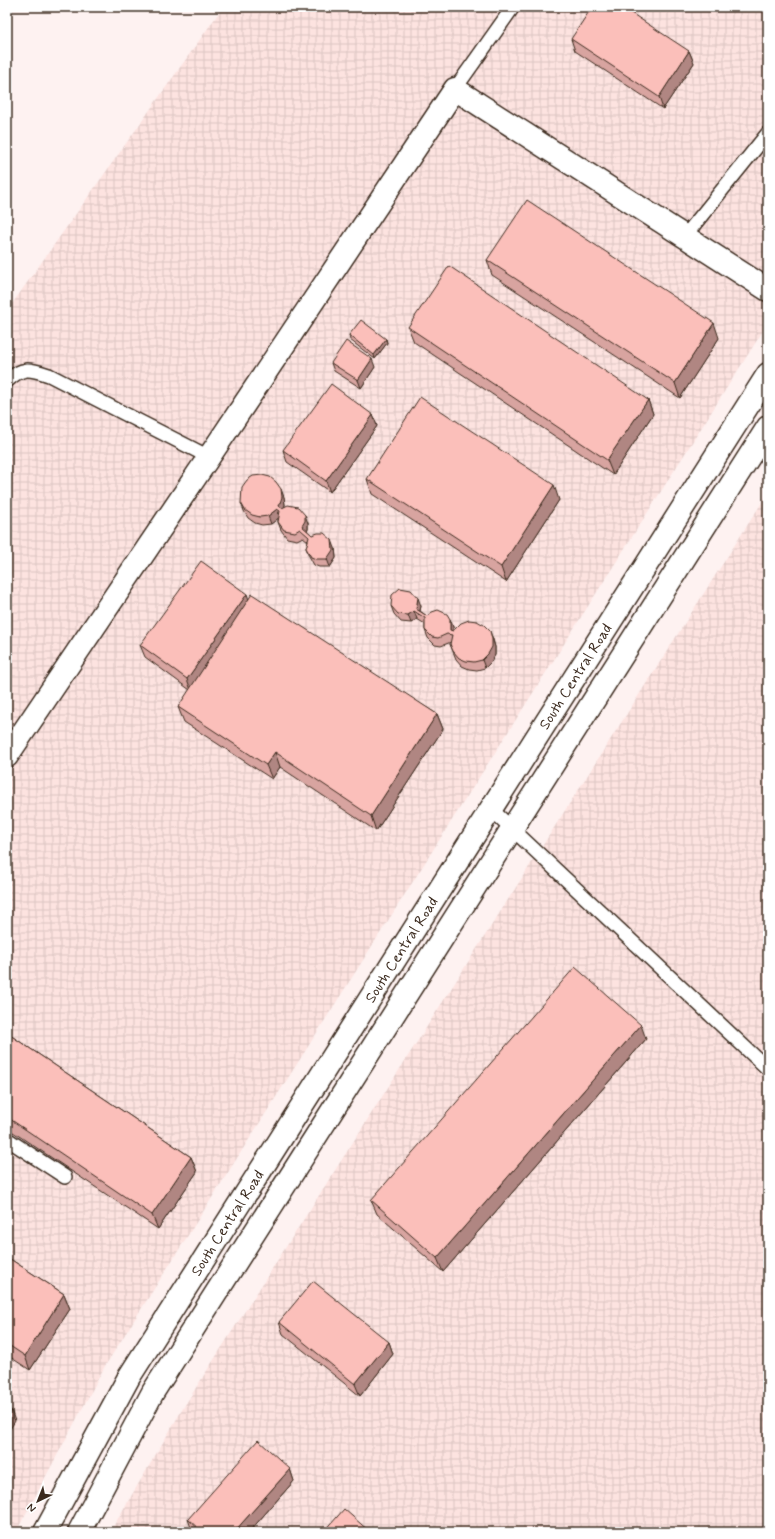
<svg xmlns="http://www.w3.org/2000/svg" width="775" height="1539" font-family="Mynerve,sans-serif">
	<defs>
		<pattern id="industrial-grid" width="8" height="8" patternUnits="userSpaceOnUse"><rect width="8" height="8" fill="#fde3e0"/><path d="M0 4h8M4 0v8" fill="none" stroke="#dac3c0"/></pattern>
	</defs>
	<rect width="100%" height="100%" fill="#fef2f1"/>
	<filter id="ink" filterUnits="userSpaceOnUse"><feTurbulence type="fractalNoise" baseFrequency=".025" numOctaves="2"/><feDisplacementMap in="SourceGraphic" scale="8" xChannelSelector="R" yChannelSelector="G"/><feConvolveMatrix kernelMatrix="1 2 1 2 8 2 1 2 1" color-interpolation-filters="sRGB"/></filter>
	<g filter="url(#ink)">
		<g fill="url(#industrial-grid)">
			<polygon points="223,7 768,7 768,323 105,1366 16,1532 7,1532 7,311"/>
			<polygon points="768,493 768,1532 110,1532 185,1405"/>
		</g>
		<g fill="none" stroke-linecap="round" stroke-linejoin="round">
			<g stroke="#3b2a1e" stroke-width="16">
				<g id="service">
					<polyline points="455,89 513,7"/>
					<polyline points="685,236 768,133"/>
					<path d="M7,381C22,366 30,369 49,375L209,457"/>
					<polyline points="491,809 768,1069"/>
					<polyline points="7,1139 65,1177"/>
				</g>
			</g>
			<g stroke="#3b2a1e" stroke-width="25">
				<g id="tertiary">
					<polyline points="7,756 209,457 455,89 768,290"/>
					<path id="s1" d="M45,1532L129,1377L768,374"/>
					<polyline points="79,1532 153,1392 768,427"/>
				</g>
			</g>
			<use href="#service" stroke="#fff" stroke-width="13"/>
			<use href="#tertiary" stroke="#fff" stroke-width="22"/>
		</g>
		<g fill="#d8a4a0" stroke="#3b2a1e">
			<polygon points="571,39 689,51 694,63 663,109 575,51"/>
			<polygon points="487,260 719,338 680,398 492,275"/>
			<polygon points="408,327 648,400 653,414 613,475 414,342"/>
			<polygon points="349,335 386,339 387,343 375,359 350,340"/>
			<polygon points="331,363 375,367 361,388 334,371"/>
			<polygon points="373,415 377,426 330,492 287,462 283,450"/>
			<polygon points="367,479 559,500 506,582 372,494"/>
			<polygon points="284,497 285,505 284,507 308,523 308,529 307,531 312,535 335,548 336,558 330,567 319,567 314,565 309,556 306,548 308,541 303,537 297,540 287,538 281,530 278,522 278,518 271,524 262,525 255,523 248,518 244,511 241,503"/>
			<polygon points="249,599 437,714 443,729 376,831 280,767 272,779 184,722 178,707 190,690 145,657 140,645"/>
			<polygon points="391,606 421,606 420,611 427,616 450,619 453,627 453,631 493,639 495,647 495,655 491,662 485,668 477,670 469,669 462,666 456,659 450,644 451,642 441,646 435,645 428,638 425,630 425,624 417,619 411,623 401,622 394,614"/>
			<polygon points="7,1033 191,1157 197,1172 158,1229 7,1128"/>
			<polygon points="646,1039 443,1272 377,1214 371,1200"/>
			<polygon points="7,1257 64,1294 70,1309 30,1370 7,1355"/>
			<polygon points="279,1322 389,1342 393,1354 360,1396 283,1334"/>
			<polygon points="290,1469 294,1481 249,1532 193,1532 192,1531 188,1519"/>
		</g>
		<g fill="#b08682" stroke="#3b2a1e">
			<polygon points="689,51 694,63 663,109 659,97"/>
			<polygon points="714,323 719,338 680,398 675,383"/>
			<polygon points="386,339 387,343 375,359 374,355"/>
			<polygon points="372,359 375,367 361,388 358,380"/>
			<polygon points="648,400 653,414 613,475 607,460"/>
			<polygon points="373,415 377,426 330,492 326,481"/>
			<polygon points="554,485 559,500 506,582 501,567"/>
			<polygon points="281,489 284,497 285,505 282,514 279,506"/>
			<polygon points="277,509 280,517 271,524 268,516"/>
			<polygon points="305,515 308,523 308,529 306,534 302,526"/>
			<polygon points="332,540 335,548 336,558 330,567 327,559"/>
			<polygon points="247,594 251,606 191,690 187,679"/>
			<polygon points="418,598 421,606 419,615 416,609"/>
			<polygon points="414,611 417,619 411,623 408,615"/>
			<polygon points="450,619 453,627 453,638 450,630"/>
			<polygon points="490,631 495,647 495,655 491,662 485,668 482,660"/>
			<polygon points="437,714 443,729 376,831 371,816"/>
			<polygon points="275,752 280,767 272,779 266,765"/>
			<polygon points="641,1025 646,1039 443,1272 437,1258"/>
			<polygon points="191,1157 197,1172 158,1229 152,1215"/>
			<polygon points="64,1294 70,1309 30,1370 25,1356"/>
			<polygon points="389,1342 393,1354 360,1396 355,1384"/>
			<polygon points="11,1410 15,1421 7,1434 7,1416"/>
			<polygon points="290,1469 294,1481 249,1532 234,1532"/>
		</g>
		<g fill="#fbbfba" stroke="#3b2a1e">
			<polygon points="592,7 622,7 689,51 659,97 571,39"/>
			<polygon points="527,200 714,323 675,383 487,260"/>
			<polygon points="449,266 648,400 607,460 408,327"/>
			<polygon points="361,320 386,339 374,355 349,335"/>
			<polygon points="346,341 372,359 358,380 331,363"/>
			<polygon points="331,384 373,415 326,481 283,450"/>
			<polygon points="420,397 554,485 501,567 367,479"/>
			<polygon points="262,475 270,477 276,482 281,489 282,497 279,506 282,508 288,505 298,507 305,515 305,521 302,526 312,535 318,533 324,533 332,540 333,550 327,559 316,559 311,557 306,548 309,537 300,529 295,532 284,530 278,522 280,511 277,509 268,516 260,517 252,515 245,510 241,503 242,487 247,480 253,476"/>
			<polygon points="201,561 247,594 187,679 140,645"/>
			<polygon points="400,588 411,590 418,598 416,609 427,616 432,612 438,610 447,614 450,619 450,630 453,631 461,623 469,620 477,621 484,625 490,631 492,639 492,647 488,654 482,660 474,662 466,661 459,658 453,651 450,644 452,635 447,634 438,638 432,637 425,630 425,618 414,611 408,615 398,614 391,606 392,595"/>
			<polygon points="252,594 437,714 371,816 275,752 266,765 178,707"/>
			<polygon points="575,967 641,1025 437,1258 371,1200"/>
			<polygon points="7,1033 191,1157 152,1215 7,1117"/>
			<polygon points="7,1257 64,1294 25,1356 7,1344"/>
			<polygon points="313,1281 389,1342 355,1384 279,1322"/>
			<polygon points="7,1407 11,1410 7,1416"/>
			<polygon points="258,1440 290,1469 234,1532 202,1532 188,1519"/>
			<polygon points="344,1509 370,1532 324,1532"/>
		</g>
	</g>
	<g text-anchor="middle" stroke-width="3" stroke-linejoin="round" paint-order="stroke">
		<g font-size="15" fill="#3b2a1e" stroke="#fff">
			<text dy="5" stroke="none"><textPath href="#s1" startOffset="1007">South Central Road</textPath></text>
			<text dy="5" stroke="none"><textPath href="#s1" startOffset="683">South Central Road</textPath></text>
			<text dy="5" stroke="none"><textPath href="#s1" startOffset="359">South Central Road</textPath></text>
		</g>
	</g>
	<rect width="775" height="1539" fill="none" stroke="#fff" stroke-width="24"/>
	<rect x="12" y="12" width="751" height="1515" fill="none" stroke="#3b2a1e" stroke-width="1.5" filter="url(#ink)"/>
	<g transform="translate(38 1501) rotate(223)" stroke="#ffffff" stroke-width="3" paint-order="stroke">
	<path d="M0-3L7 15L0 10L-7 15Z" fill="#3b2a1e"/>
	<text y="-6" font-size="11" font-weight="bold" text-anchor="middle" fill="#3b2a1e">N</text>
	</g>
</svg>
